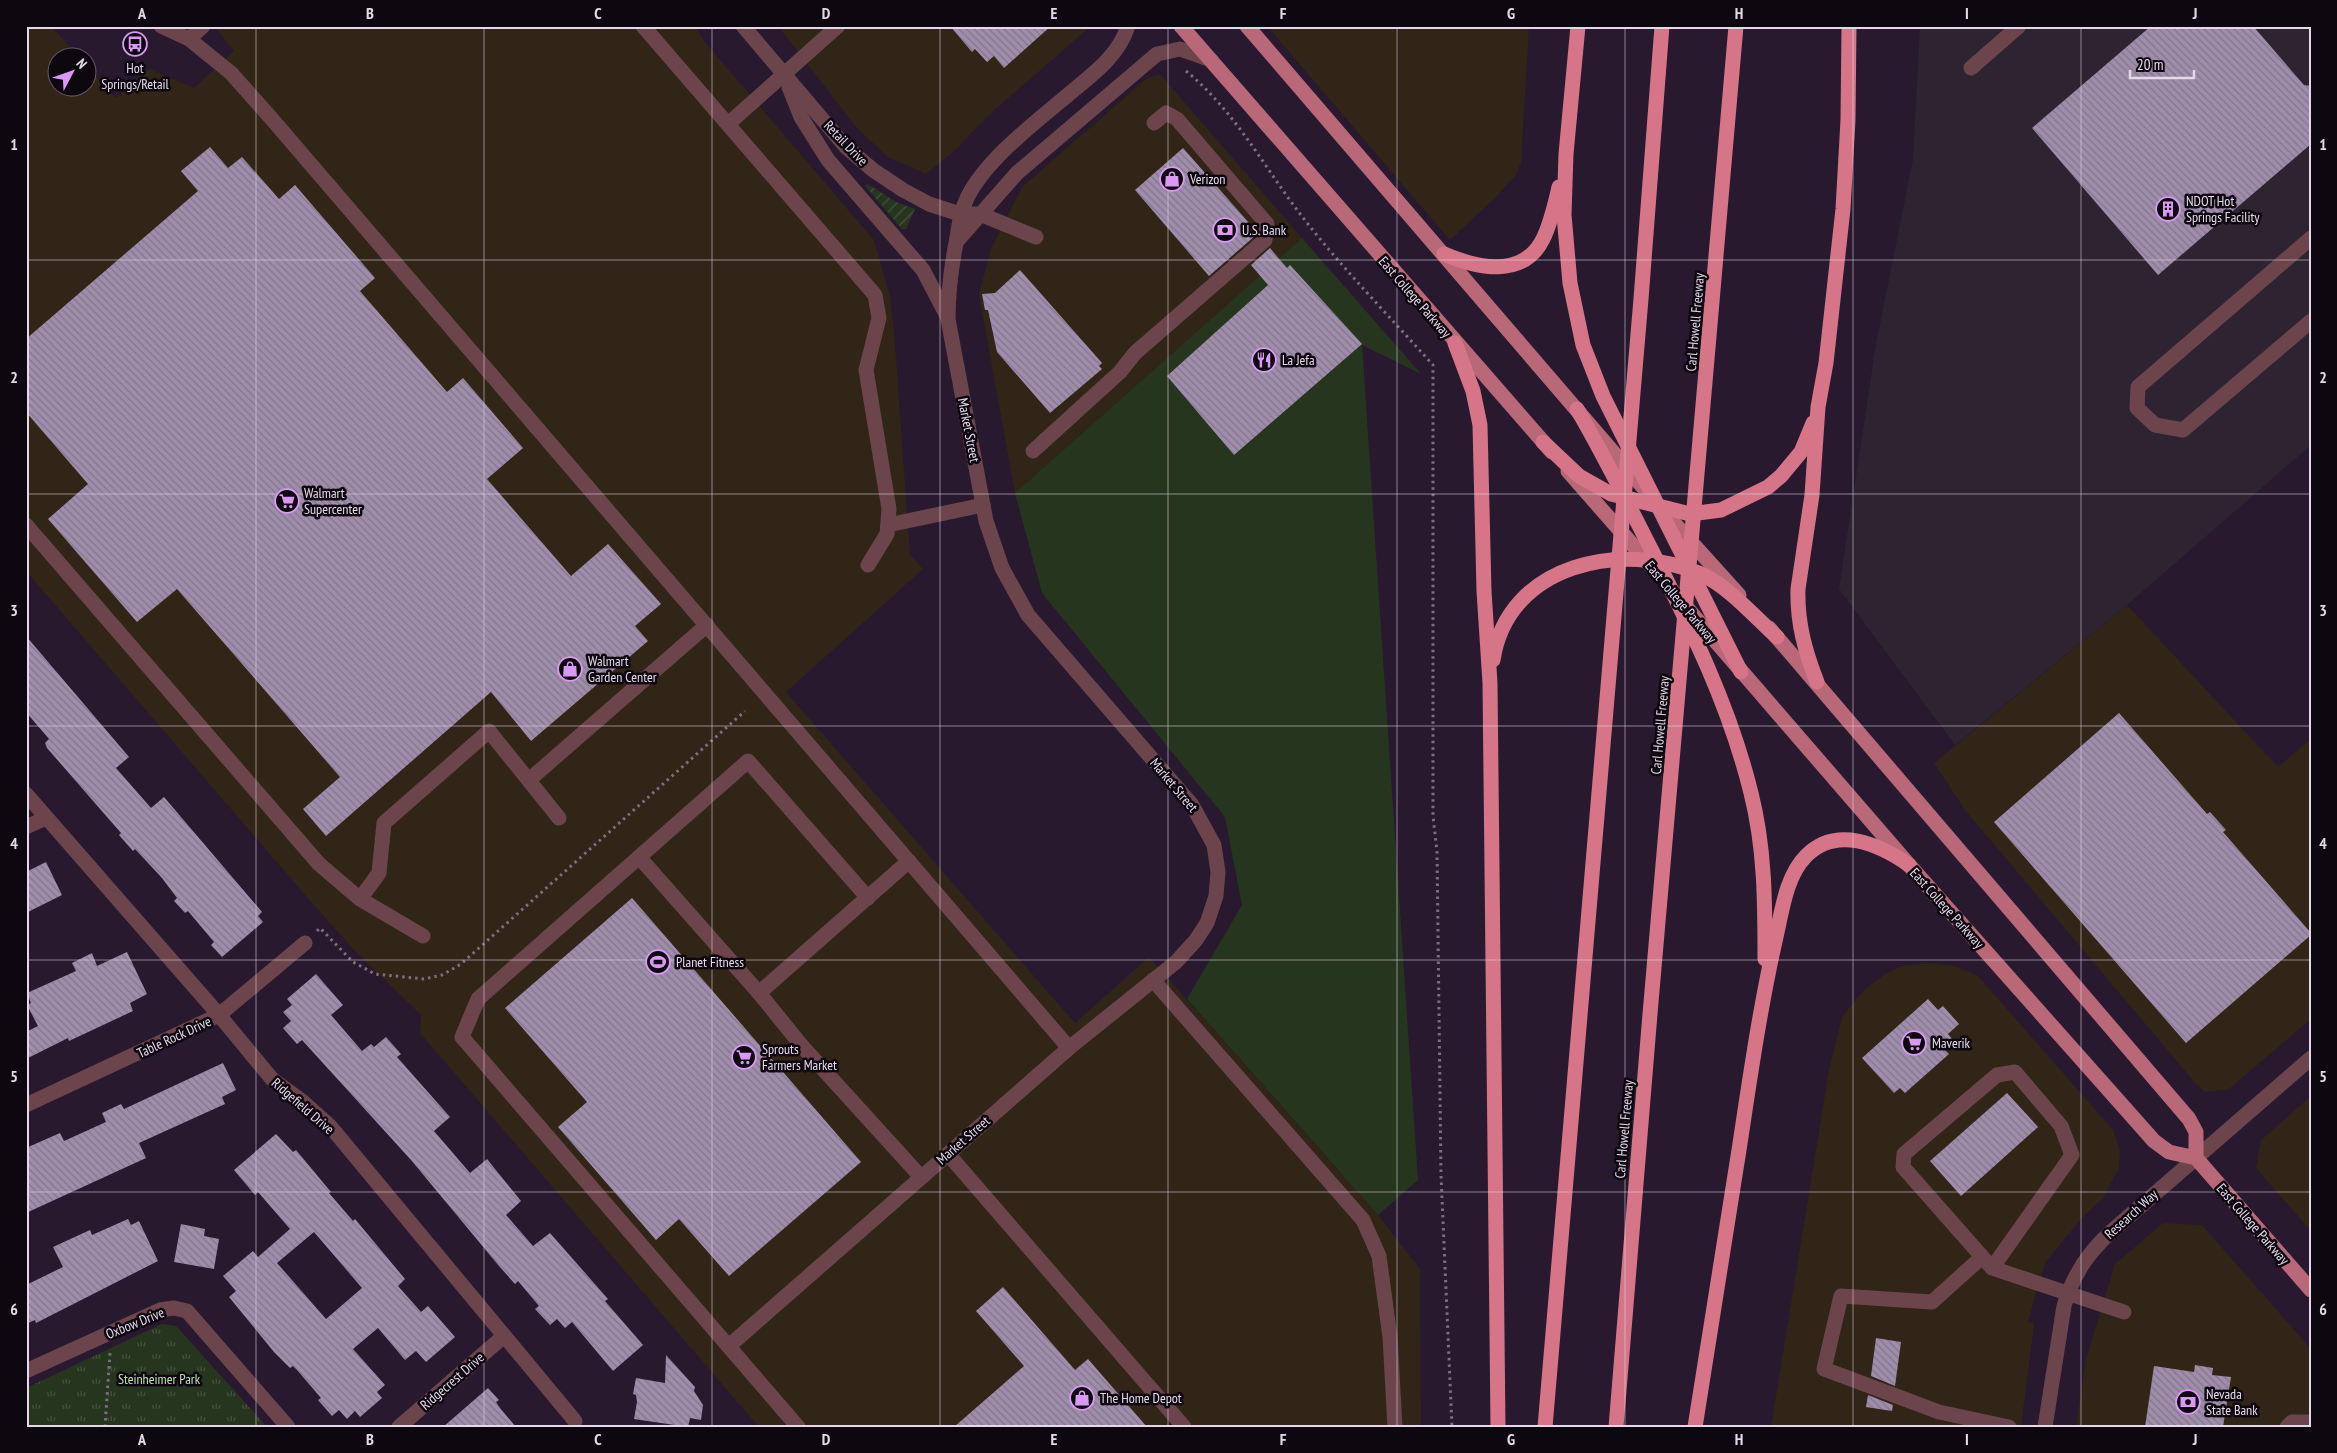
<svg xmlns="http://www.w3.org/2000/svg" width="2337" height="1453" font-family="'PT Sans Narrow',sans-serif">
	<defs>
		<pattern id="park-tufts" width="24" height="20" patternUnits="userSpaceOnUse" patternTransform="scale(1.25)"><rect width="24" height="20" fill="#26361e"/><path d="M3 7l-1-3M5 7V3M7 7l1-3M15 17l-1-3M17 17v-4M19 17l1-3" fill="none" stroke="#45523f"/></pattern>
		<pattern id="garden-furrows" width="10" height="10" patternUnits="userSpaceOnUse" patternTransform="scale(1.25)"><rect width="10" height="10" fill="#26361e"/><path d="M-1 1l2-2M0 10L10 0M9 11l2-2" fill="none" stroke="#45523f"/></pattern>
		<pattern id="building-back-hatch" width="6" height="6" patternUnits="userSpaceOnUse" patternTransform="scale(1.25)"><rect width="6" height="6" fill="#9f8dab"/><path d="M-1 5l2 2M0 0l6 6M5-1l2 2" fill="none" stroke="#84768d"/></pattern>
	</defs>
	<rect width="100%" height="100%" fill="#28192f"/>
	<g fill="#312517">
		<polygon points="26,26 51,26 79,57 58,58 58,88 88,88 88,67 116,98 149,69 194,88 234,51 217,30 222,26 695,26 704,41 874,240 890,296 894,330 910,554 923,569 786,692 1075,1023 1149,957 1378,1215 1420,1269 1421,1427 759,1427 420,1033 421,1015 353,949 312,903 26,571"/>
		<polygon points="778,26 1091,26 992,112 954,151 926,174 888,157 856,127"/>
		<polygon points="1267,26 1529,26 1521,163 1515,176 1496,197 1450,240"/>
		<polygon points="1160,74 1302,238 1015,493 979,294 991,249 1022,187 1146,79"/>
		<polygon points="2127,605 2278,767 2311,739 2311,1019 2229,1089 2205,1092 2197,1085 1965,810 1934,763"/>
		<polygon points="1931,963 1958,967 1978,976 2113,1130 2120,1150 2119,1168 2103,1198 2081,1219 2045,1263 2028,1321 2034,1324 2021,1427 1771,1427 1829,1070 1842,1017 1864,990 1884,975 1901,966"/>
		<polygon points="2311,1096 2311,1231 2256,1168 2261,1140"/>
		<polygon points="2163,1223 2202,1225 2311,1349 2311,1427 2076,1427 2086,1359 2115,1264"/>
	</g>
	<polygon fill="#2d2331" points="1920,26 2311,26 2311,445 2127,605 1955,745 1839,589 1876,344 1913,159"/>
	<polygon fill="#26361e" points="1302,238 1421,374 1362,345 1418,1180 1378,1215 1187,999 1242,905 1225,817 1042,593 1015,493"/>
	<polygon fill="url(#park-tufts)" points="162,1324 176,1326 267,1427 26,1427 26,1388"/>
	<polygon fill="url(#garden-furrows)" points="868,184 896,202 915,209 906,229 902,229 865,186"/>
	<g fill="url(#building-back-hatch)" fill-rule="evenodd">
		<polygon points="950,26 1051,26 1004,68 994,56 987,62 975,49 972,52"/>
		<polygon points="2151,26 2253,26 2304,85 2311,86 2311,144 2158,275 2032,128"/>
		<polygon points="210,147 228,168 242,157 279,199 295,185 375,278 360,291 447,392 463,378 523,448 487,479 571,576 608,544 661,604 635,626 648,641 531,741 491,692 326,836 303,809 340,777 177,589 137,622 48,519 88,484 26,412 26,339 198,191 181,171"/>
		<polygon points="1183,148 1257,232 1256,235 1209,276 1135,190"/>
		<polygon points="1270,248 1287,268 1290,265 1362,344 1234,455 1167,376 1268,285 1251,265"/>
		<polygon points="1020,270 1102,363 1099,366 1102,369 1050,413 997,352 988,310 985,310 982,294 995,293"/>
		<polygon points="26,636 129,757 116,768 151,808 164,797 262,912 258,916 263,922 222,957 211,945 214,942 188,911 185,913 174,901 177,898 162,878 135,849 133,851 119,835 121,833 47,748 45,743 49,739 26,712"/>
		<polygon points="2119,713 2207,814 2210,812 2226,830 2223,832 2311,933 2311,935 2186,1043 1994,822"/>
		<polygon points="46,862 62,895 26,913 26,872"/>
		<polygon points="632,898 861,1162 729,1276 679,1219 656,1240 558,1127 587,1102 505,1008"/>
		<polygon points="127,952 147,994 130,1003 133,1011 69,1041 68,1038 26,1059 26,1032 38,1026 27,1005 31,1003 27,993 76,971 72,963 92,953 97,966"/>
		<polygon points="316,974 343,1005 331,1015 362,1051 371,1044 374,1047 386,1037 401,1054 397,1057 450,1117 434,1131 470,1173 487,1159 521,1201 506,1215 533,1246 550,1233 608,1299 605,1301 643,1345 613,1371 572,1322 565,1328 557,1319 550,1325 535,1309 539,1306 518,1281 515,1284 499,1266 411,1160 302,1040 297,1044 283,1028 291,1021 283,1012 292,1005 287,999"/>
		<polygon points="1928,999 1938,1010 1943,1006 1959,1024 1948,1034 1953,1040 1944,1049 1949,1054 1905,1093 1900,1088 1894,1093 1862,1058"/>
		<polygon points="223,1063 236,1090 222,1097 225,1104 139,1143 146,1158 26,1213 26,1148 60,1133 64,1141 106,1122 102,1113 121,1104 124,1109"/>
		<polygon points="2007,1093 2038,1127 1961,1196 1930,1161"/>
		<path d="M276,1134L293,1152L296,1150L331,1192L329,1193L353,1221L355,1219L405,1279L398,1286L421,1312L428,1306L455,1337L426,1362L416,1351L405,1360L378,1328L353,1349L385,1385L377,1392L382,1398L360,1417L355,1411L347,1419L339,1410L332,1416L318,1400L321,1398L297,1370L293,1366L290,1368L274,1352L229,1297L236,1291L223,1276L253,1251L258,1257L290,1229L258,1192L255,1195L234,1170ZM314,1232L362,1288L326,1319L277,1263Z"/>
		<polygon points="128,1219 131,1225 139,1221 158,1261 36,1323 35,1320 26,1324 26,1285 63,1267 53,1247 90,1230 92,1235"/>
		<polygon points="181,1224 205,1229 204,1236 219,1239 214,1269 174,1262"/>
		<polygon points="1003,1287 1075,1370 1088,1359 1147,1427 954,1427 1024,1366 976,1311"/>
		<polygon points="1876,1338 1901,1342 1895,1386 1871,1376"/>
		<polygon points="666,1355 695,1387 694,1391 703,1405 701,1420 690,1418 688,1427 634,1419 637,1402 636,1395 633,1394 636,1378 665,1383"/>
		<polygon points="2195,1365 2213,1368 2212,1375 2231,1377 2223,1427 2145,1427 2154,1366 2194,1372"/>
		<polygon points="488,1388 499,1400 496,1402 500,1408 516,1427 443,1427"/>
		<polygon points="1868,1395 1893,1405 1892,1411 1866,1407"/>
	</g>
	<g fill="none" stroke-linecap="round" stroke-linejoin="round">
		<g stroke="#7c6f82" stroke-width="3" stroke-dasharray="2.5 4" stroke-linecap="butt">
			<path d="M1186,71C1236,112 1265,169 1304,219C1344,270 1390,317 1433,365V816L1437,852L1441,1175L1452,1427"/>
			<polyline points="317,931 320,928 353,962 375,974 424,979 442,975 461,964 745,711"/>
			<polyline points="105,1427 110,1353"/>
		</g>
		<g stroke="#6c454c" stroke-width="15">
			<polyline points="161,26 189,39 231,73 271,118 1069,1048"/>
			<polyline points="643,26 875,295 879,318 866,370 889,509 887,534 868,565"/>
			<polyline points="743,26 846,147 873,170 903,190 929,204 960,214 980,214 1036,237"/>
			<polyline points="189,39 203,26"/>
			<polyline points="1971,68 2019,26"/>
			<polyline points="789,87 801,117 828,160 923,270 947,316"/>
			<polyline points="728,124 838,26"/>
			<polyline points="2311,238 2138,387 2137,408 2155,425 2183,430 2311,321"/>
			<polyline points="957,241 1017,173 1157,54 1180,49 1211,60"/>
			<polyline points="1033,451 1120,372 1135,353 1265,240 1267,224 1177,119 1166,113 1154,123"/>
			<polyline points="26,525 319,864 360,899 423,936"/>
			<polyline points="888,525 983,505"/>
			<polyline points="529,780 707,625"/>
			<polyline points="26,794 219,1015 272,1079 302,1101 330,1126 575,1421"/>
			<polyline points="26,827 46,818"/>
			<polyline points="639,857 759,993"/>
			<polyline points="909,861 759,993 802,1046 921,1177"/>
			<polyline points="360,899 379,873 384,823 489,731 559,818"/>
			<polyline points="1153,980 1363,1220 1379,1256 1390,1337 1395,1427"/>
			<polyline points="26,1105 219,1015 305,943"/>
			<polyline points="948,1154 1184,1427"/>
			<polyline points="1982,1257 1932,1302 1841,1296 1824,1369 1939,1412 2009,1427"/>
			<polyline points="1992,1268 2072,1155 2061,1126 2015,1072 1997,1075 1904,1154 1903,1167 1992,1268 2124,1312"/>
			<path d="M729,1346L1069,1048L1176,962L1196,940L1207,923L1216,896L1218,872L1214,845L1192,805L1028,615L1002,568L986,521L948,319C948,293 951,269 956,243C959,226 960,212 968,196C989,156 1041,118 1075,89C1097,71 1119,54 1128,26"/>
			<polyline points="26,1371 160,1310 174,1308 187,1311 288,1427"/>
			<polyline points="399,1427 504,1336"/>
			<polyline points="798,1427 462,1037 478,999 748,761 868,898"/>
			<path d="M2045,1427L2064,1306C2073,1275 2088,1252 2112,1231L2311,1058"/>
			<polyline points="2287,1427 2292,1422 2311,1422"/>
		</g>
		<g stroke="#b86877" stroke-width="15">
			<polyline points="1181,26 1552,452"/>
			<polyline points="1247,26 1649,494"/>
			<polyline points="1568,471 1652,567"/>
			<polyline points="1664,512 1739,595"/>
			<polyline points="1680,600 1909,865 2154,1141 2169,1152 2196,1158 2311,1290"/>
			<polyline points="1769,628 2189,1119 2196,1132 2196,1158"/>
		</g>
		<g stroke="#d67588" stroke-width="15">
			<polyline points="1578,26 1566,154 1564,215 1570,283 1583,345 1603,396 1741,672"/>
			<path d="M1444,254C1477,268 1523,279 1543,239C1551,223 1555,204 1559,187"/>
			<polyline points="1455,343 1473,391 1480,425 1484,591 1490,683 1498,1427"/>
			<path d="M1577,409C1604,455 1627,502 1651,549C1691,628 1730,707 1751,793C1765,848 1765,903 1765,959"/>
			<polyline points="1543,442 1579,476 1611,494 1690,514 1721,510 1768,487 1781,476 1801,452 1813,423"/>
			<path d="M1493,660C1508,563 1623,540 1701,574C1728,586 1755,617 1777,637"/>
			<path d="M1817,682C1805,651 1797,623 1798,589L1812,495L1818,407L1826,363L1843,209L1848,120L1849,26"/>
			<polyline points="1545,1427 1641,299 1662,26"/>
			<polyline points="1616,1427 1650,1014 1736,26"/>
			<path d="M1695,1427C1709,1334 1724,1242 1739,1150C1750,1078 1760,1007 1776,937C1782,911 1786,876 1806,856C1836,825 1879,844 1909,865"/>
		</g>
	</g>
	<path fill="none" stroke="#e3d9e8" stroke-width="1" stroke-opacity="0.55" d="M256,26V1427M484,26V1427M712,26V1427M940,26V1427M1168,26V1427M1397,26V1427M1625,26V1427M1853,26V1427M2081,26V1427M26,260H2311M26,494H2311M26,726H2311M26,960H2311M26,1192H2311"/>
	<defs>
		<g id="bus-ring" transform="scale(1.25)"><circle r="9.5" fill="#0d0710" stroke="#db99f5" stroke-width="1.5"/><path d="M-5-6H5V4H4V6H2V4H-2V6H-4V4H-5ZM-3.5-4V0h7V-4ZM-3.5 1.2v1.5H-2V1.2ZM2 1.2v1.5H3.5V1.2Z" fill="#db99f5"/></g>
		<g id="shop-ring" transform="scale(1.25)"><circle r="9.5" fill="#0d0710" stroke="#db99f5" stroke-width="1.5"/><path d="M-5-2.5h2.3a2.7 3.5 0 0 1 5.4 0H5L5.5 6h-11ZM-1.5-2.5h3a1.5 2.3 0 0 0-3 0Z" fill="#db99f5"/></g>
		<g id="building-ring" transform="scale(1.25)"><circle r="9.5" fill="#0d0710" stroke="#db99f5" stroke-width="1.5"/><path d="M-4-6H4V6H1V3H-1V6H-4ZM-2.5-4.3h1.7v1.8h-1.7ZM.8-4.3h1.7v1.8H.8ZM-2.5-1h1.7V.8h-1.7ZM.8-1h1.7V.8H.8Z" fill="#db99f5"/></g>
		<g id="bank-ring" transform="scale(1.25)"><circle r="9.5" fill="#0d0710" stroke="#db99f5" stroke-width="1.5"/><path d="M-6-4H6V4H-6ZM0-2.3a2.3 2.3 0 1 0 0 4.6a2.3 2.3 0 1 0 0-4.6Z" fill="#db99f5"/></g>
		<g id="restaurant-ring" transform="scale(1.25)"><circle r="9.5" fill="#0d0710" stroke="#db99f5" stroke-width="1.5"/><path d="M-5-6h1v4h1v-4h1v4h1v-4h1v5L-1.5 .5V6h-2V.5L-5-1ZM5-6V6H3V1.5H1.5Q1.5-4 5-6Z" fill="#db99f5"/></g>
		<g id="supermarket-ring" transform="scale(1.25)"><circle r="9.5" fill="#0d0710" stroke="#db99f5" stroke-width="1.5"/><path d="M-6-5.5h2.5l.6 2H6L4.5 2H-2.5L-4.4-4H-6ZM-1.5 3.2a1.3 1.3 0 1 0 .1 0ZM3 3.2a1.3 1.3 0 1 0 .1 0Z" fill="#db99f5"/></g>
		<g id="stadium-ring" transform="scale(1.25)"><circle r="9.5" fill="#0d0710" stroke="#db99f5" stroke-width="1.5"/><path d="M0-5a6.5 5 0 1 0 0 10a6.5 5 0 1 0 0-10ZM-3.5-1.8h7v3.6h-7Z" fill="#db99f5"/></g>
	</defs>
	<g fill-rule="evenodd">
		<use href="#bus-ring" x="135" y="44"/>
		<use href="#shop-ring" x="1172" y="179"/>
		<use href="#building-ring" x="2168" y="209"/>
		<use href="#bank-ring" x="1225" y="230"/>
		<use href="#restaurant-ring" x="1264" y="360"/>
		<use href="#supermarket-ring" x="287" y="501"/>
		<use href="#shop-ring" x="570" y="669"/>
		<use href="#stadium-ring" x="658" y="962"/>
		<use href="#supermarket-ring" x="1914" y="1043"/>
		<use href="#supermarket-ring" x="744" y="1057"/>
		<use href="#shop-ring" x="1082" y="1398"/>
		<use href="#bank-ring" x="2188" y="1402"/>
	</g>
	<g text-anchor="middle" stroke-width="5" stroke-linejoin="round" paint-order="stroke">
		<g font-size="14" fill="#e3d9e8" stroke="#0d0710" text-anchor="start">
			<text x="135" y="73" text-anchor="middle">Hot<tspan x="135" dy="16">Springs/Retail</tspan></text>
			<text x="1190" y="184">Verizon</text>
			<text x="2186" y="206">NDOT Hot<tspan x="2186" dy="16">Springs Facility</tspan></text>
			<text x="1242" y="235">U.S. Bank</text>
			<text x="1282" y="365">La Jefa</text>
			<text x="304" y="498">Walmart<tspan x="304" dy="16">Supercenter</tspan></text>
			<text x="588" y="666">Walmart<tspan x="588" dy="16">Garden Center</tspan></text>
			<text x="676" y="967">Planet Fitness</text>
			<text x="1932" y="1048">Maverik</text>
			<text x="762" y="1054">Sprouts<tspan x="762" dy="16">Farmers Market</tspan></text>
			<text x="2206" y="1399">Nevada<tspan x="2206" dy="16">State Bank</tspan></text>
			<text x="1100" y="1403">The Home Depot</text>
		</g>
		<g font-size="14" fill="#e3d9e8" stroke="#0d0710">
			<text transform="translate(846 143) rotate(46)" y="5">Retail Drive</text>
			<text transform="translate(1415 297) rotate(49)" y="5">East College Parkway</text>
			<text transform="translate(1695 322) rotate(-85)" y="5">Carl Howell Freeway</text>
			<text transform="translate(969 430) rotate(79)" y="5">Market Street</text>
			<text transform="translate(1681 602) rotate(50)" y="5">East College Parkway</text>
			<text transform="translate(1660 725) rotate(-85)" y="5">Carl Howell Freeway</text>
			<text transform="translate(1174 785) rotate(50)" y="5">Market Street</text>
			<text transform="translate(1947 908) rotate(48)" y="5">East College Parkway</text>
			<text transform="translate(174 1037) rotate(-25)" y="5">Table Rock Drive</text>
			<text transform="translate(303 1106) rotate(41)" y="5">Ridgefield Drive</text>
			<text transform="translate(1624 1129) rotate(-85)" y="5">Carl Howell Freeway</text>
			<text transform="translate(963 1140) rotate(-41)" y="5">Market Street</text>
			<text transform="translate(2131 1214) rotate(-42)" y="5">Research Way</text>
			<text transform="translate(2253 1224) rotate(49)" y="5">East College Parkway</text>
			<text transform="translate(135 1323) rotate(-22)" y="5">Oxbow Drive</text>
			<text transform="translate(452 1381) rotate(-41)" y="5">Ridgecrest Drive</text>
		</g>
		<g font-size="14" fill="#bbe4a7" stroke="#0d0710">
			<text x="159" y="1384">Steinheimer Park</text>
		</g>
	</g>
	<rect width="2337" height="1453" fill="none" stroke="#0d0710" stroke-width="55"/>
	<g transform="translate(72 72) rotate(49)"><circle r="24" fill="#0d0710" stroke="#635b66"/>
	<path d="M0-4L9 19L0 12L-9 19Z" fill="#db99f5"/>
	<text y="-8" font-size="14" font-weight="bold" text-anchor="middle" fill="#e3d9e8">N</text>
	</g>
	<path d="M2130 70v8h64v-8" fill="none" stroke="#e3d9e8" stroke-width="2.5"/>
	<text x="2137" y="70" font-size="15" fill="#e3d9e8" stroke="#0d0710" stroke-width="4" paint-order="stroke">20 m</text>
	<rect x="28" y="28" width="2282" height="1398" fill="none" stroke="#e3d9e8" stroke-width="2"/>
	<g font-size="16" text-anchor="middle" font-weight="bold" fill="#e3d9e8">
		<text x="142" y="19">A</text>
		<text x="370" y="19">B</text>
		<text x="598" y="19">C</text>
		<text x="826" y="19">D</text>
		<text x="1054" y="19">E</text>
		<text x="1283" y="19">F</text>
		<text x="1511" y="19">G</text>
		<text x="1739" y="19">H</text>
		<text x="1967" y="19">I</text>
		<text x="2195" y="19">J</text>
		<text x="14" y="150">1</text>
		<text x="2323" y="150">1</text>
		<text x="14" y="383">2</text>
		<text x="2323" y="383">2</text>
		<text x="14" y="616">3</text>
		<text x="2323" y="616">3</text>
		<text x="14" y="849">4</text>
		<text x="2323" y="849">4</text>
		<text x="14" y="1082">5</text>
		<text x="2323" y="1082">5</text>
		<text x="14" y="1315">6</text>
		<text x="2323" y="1315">6</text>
		<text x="142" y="1445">A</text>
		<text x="370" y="1445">B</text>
		<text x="598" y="1445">C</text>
		<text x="826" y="1445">D</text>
		<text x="1054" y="1445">E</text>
		<text x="1283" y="1445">F</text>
		<text x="1511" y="1445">G</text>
		<text x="1739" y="1445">H</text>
		<text x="1967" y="1445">I</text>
		<text x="2195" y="1445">J</text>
	</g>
</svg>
